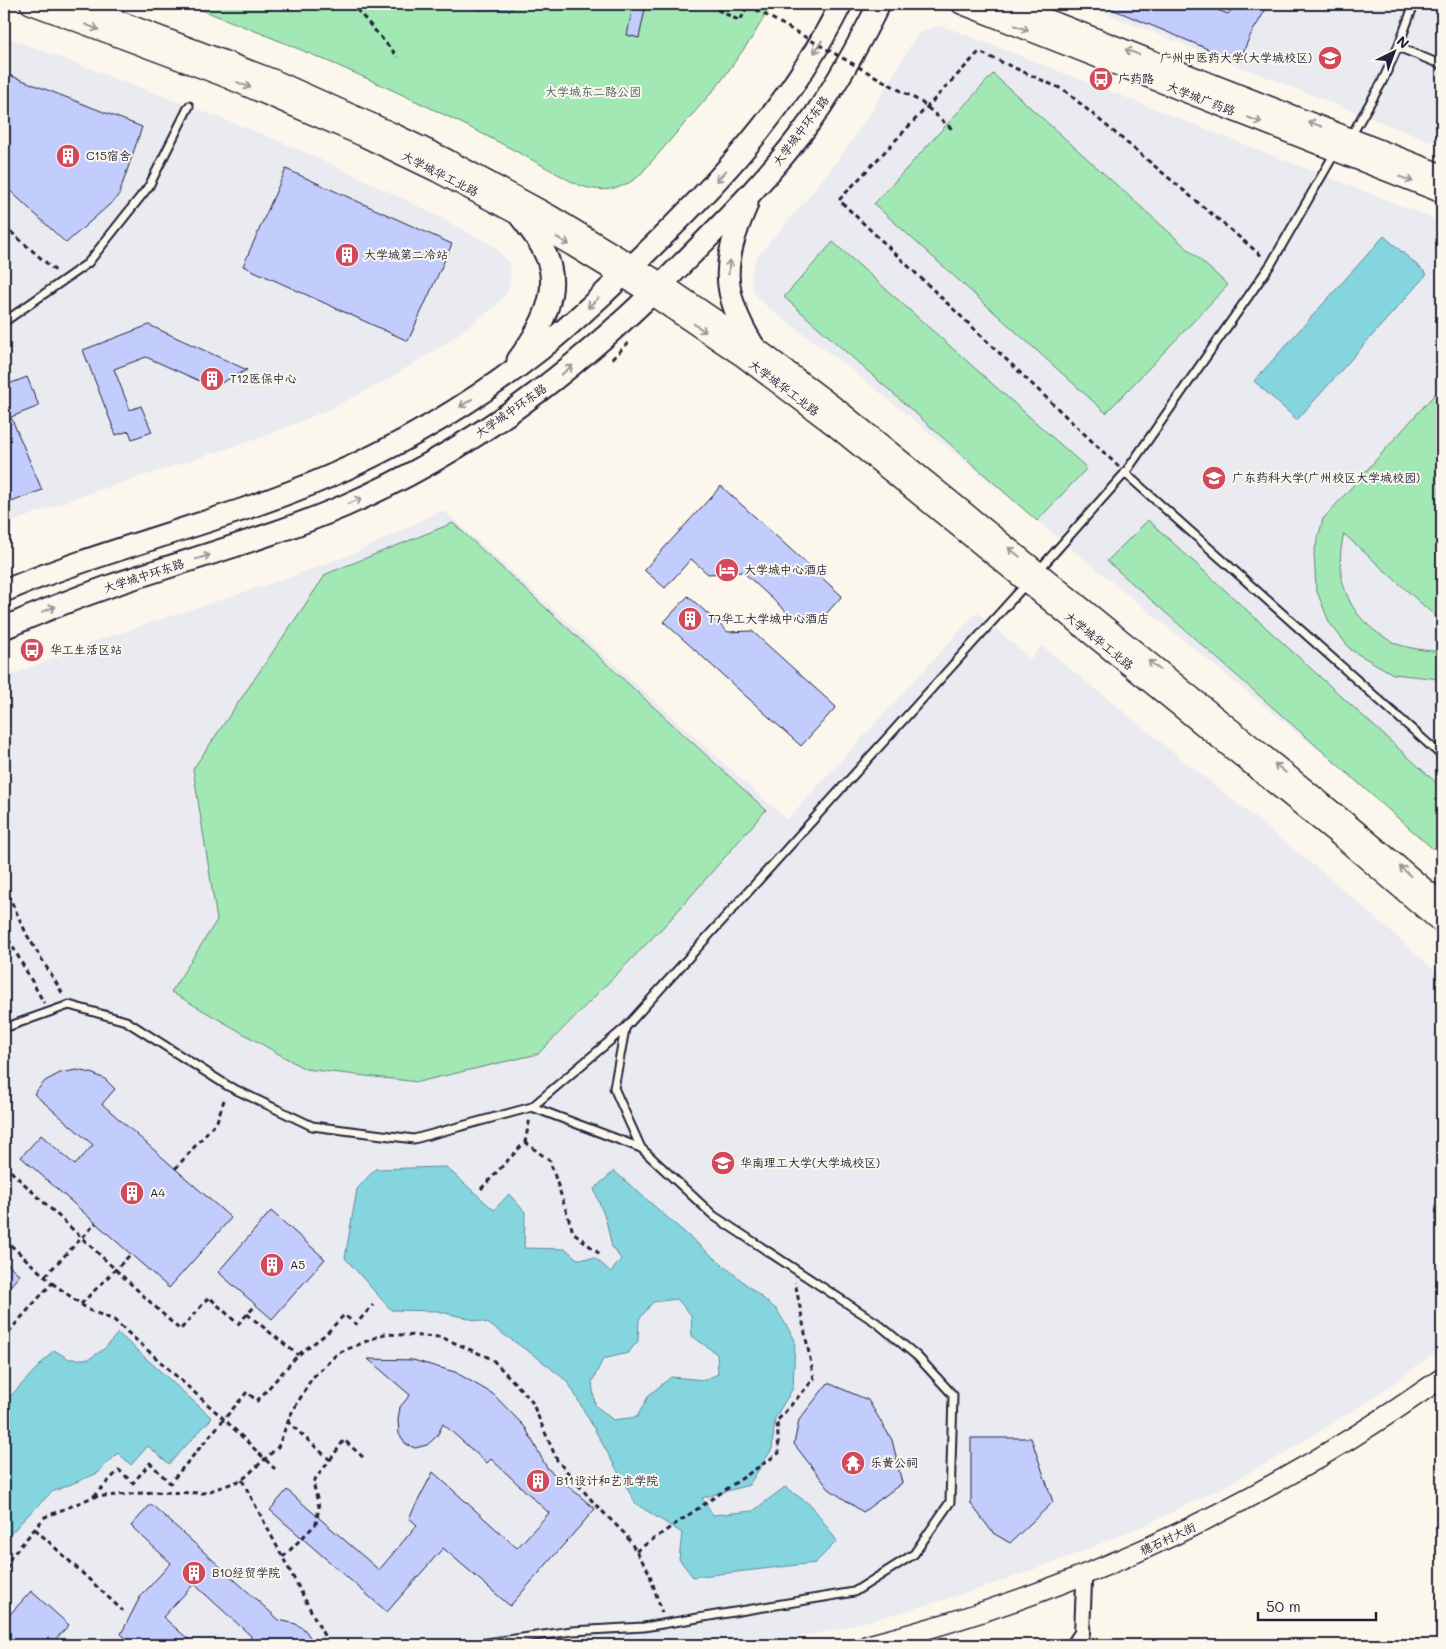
<svg xmlns="http://www.w3.org/2000/svg" width="1446" height="1649" font-family="Mali,'LXGW WenKai TC',sans-serif">
	<rect width="100%" height="100%" fill="#fbf7ec"/>
	<filter id="ink" filterUnits="userSpaceOnUse"><feTurbulence type="fractalNoise" baseFrequency=".02" numOctaves="2"/><feDisplacementMap in="SourceGraphic" scale="10" xChannelSelector="R" yChannelSelector="G"/><feConvolveMatrix kernelMatrix="1 2 1 2 8 2 1 2 1" color-interpolation-filters="sRGB"/></filter>
	<g filter="url(#ink)">
		<g fill="#eaeaf1">
			<polygon points="1081,4 1442,4 1442,146 1363,115"/>
			<polygon points="940,26 954,30 1442,222 1442,851 856,373 770,309 758,298 753,291 751,275 756,258 815,189 843,153 872,111 916,36 927,29"/>
			<polygon points="4,36 275,139 365,180 414,204 492,245 501,253 509,265 511,273 508,290 497,305 448,342 387,380 330,409 263,437 75,498 4,525"/>
			<polygon points="443,510 787,820 977,612 1030,659 1042,646 1338,885 1442,977 1442,1348 1373,1398 1280,1456 1221,1488 1145,1525 1068,1557 982,1588 917,1608 834,1630 756,1645 4,1645 4,678 98,640 290,577 355,553"/>
		</g>
		<g fill="#a2e8b4" stroke="#628578">
			<path d="M186,4H772L753,36L719,84L639,176C618,193 595,193 572,182C447,111 320,55 186,4Z"/>
			<polygon points="993,74 1228,285 1106,413 874,204"/>
			<polygon points="833,242 1087,468 1037,521 784,297"/>
			<path d="M1442,386V622L1344,534C1333,575 1347,615 1384,637C1393,643 1401,646 1412,648C1423,650 1432,652 1442,650V679H1440L1393,674L1351,650L1329,622L1316,589L1314,553L1323,519Z"/>
			<polygon points="1148,520 1442,788 1442,840 1433,849 1107,561"/>
			<polygon points="453,523 766,810 669,921 538,1054 418,1082 305,1069 171,992 217,920 193,769 326,574"/>
		</g>
		<g fill="#85d5df" stroke="#5d8d9d" fill-rule="evenodd">
			<polygon points="469,4 514,4 513,9 480,10"/>
			<polygon points="1384,236 1427,274 1297,420 1254,381"/>
			<path d="M446,1167L494,1210L509,1194L525,1212L524,1248L566,1249L577,1259L595,1258L611,1272L621,1259L612,1247L606,1220L594,1189L614,1171L699,1245L777,1310L795,1340L793,1388L775,1418L772,1449L749,1485L702,1498L713,1515L753,1511L785,1487L812,1506L837,1541L815,1563L693,1577L679,1559L682,1533L636,1504L568,1382L538,1358L487,1323L437,1311L391,1310L345,1258L357,1189L375,1169ZM677,1299L691,1315L692,1336L717,1354L718,1374L705,1380L671,1377L649,1395L637,1417L613,1420L595,1405L592,1382L603,1359L628,1353L638,1341L639,1319L653,1302Z"/>
			<polygon points="118,1333 212,1418 169,1464 148,1446 131,1465 118,1453 98,1473 52,1492 25,1518 4,1541 4,1403 54,1350 69,1359 89,1359 104,1349"/>
		</g>
		<g fill="#c2cdfe" stroke="#22223b">
			<polygon points="1100,4 1202,4 1228,14 1236,4 1269,4 1250,36 1239,62"/>
			<polygon points="633,6 645,9 639,38 627,35"/>
			<polygon points="4,73 142,127 118,197 66,243 4,185 4,125 11,107 4,104"/>
			<polygon points="286,169 452,244 408,341 243,266"/>
			<polygon points="149,325 247,370 213,387 146,357 114,369 130,410 141,406 152,432 132,439 129,431 116,435 83,350"/>
			<polygon points="27,377 39,406 11,417 42,490 4,505 4,386"/>
			<polygon points="721,486 842,596 826,614 791,616 743,572 708,574 691,559 665,588 644,570"/>
			<polygon points="688,596 728,632 752,631 836,707 801,746 664,622"/>
			<polygon points="77,1070 91,1073 105,1079 115,1089 102,1104 231,1218 169,1288 21,1157 41,1135 75,1165 93,1145 34,1094 45,1081 60,1073"/>
			<polygon points="271,1211 325,1259 272,1319 218,1272"/>
			<polygon points="4,1261 20,1275 4,1293"/>
			<polygon points="368,1359 413,1360 455,1372 493,1394 525,1427 547,1468 595,1509 510,1606 443,1548 387,1612 270,1510 287,1490 379,1570 417,1525 409,1518 433,1472 517,1548 549,1513 491,1459 487,1463 443,1424 437,1436 427,1445 415,1448 406,1444 399,1434 398,1420 400,1407 410,1395"/>
			<polygon points="828,1383 868,1400 892,1440 902,1483 863,1512 829,1489 794,1444 799,1420"/>
			<polygon points="971,1438 1031,1438 1053,1502 1010,1543 993,1533 971,1504"/>
			<polygon points="151,1504 279,1620 296,1624 304,1629 310,1637 312,1645 250,1645 251,1636 194,1584 163,1617 195,1645 133,1645 121,1634 140,1597 171,1563 131,1526"/>
			<polygon points="31,1591 69,1625 50,1645 14,1645 4,1636 4,1621"/>
		</g>
		<g fill="none" stroke-linecap="round" stroke-linejoin="round">
			<g stroke="#22223b" stroke-width="11">
				<g id="lane">
					<polyline points="1414,4 1398,47 1442,65"/>
					<polyline points="1351,136 1381,84 1398,47"/>
					<polyline points="4,322 88,263 149,186 189,106"/>
					<polyline points="1125,473 1442,756"/>
					<polyline points="1038,571 1125,473 1271,264 1332,158 1337,154"/>
					<polyline points="4,1028 69,1005 126,1021 228,1086 312,1126 414,1139 532,1107 641,1148 714,1216 877,1323 917,1356 953,1395 950,1502 914,1554 854,1592 644,1627 572,1631 472,1645"/>
					<polyline points="625,1029 614,1088 641,1148"/>
					<polyline points="532,1107 625,1028 1027,583"/>
				</g>
			</g>
			<g stroke="#22223b" stroke-width="18">
				<polyline id="street" points="1074,1645 1082,1633 1084,1583"/>
			</g>
			<g stroke="#22223b" stroke-width="22">
				<g id="secondary">
					<polyline points="30,4 220,75 362,136 437,172 520,216 572,246 639,287 744,358 834,426 1346,842 1442,924"/>
					<polyline points="75,4 275,80 393,133 445,158 552,216 662,283 753,345 843,413 1356,830 1442,903"/>
					<polyline points="961,4 1442,193"/>
					<polyline points="1009,4 1442,174"/>
					<path d="M868,1645C1077,1593 1266,1502 1442,1378"/>
				</g>
			</g>
			<g stroke="#22223b" stroke-width="25">
				<g id="primary">
					<path d="M747,204C722,262 720,291 753,345"/>
					<path d="M518,360C541,329 564,289 544,251C538,238 528,227 520,216"/>
					<path d="M4,591C110,547 223,522 328,477C404,444 476,401 541,349C582,316 620,278 658,241C732,168 794,98 841,4"/>
					<path d="M4,628C40,612 76,598 113,585C190,559 269,538 344,506C471,451 572,373 670,276C721,225 773,174 815,115C839,80 860,42 879,4"/>
				</g>
			</g>
			<g stroke="#22223b" stroke-width="3" stroke-dasharray="5 4" stroke-linecap="butt">
				<polyline points="349,4 358,11 398,57"/>
				<polyline points="713,4 712,7 740,21 748,5"/>
				<polyline points="4,226 58,273"/>
				<polyline points="4,253 7,229"/>
				<polyline points="612,359 631,340"/>
				<polyline points="1119,467 839,200 979,52 1064,90 1263,257"/>
				<polyline points="4,886 27,935 64,996"/>
				<polyline points="4,931 44,1003"/>
				<polyline points="525,1142 550,1161 573,1232 602,1256"/>
				<polyline points="4,1165 180,1330 209,1297 238,1324 256,1305"/>
				<polyline points="175,1169 217,1121 225,1097"/>
				<polyline points="481,1189 525,1142 530,1118"/>
				<polyline points="4,1239 52,1283 4,1337"/>
				<polyline points="52,1283 89,1310 114,1320 225,1420 275,1469"/>
				<polyline points="247,1314 298,1355"/>
				<polyline points="330,1460 344,1440 364,1458"/>
				<polyline points="242,1480 329,1645"/>
				<polyline points="93,1497 154,1492 204,1493 242,1480 278,1447 291,1414 312,1378 338,1353 384,1334 441,1337 492,1359 531,1400 557,1460 594,1503 626,1535 636,1551 649,1572 662,1613"/>
				<polyline points="35,1529 123,1611"/>
				<polyline points="636,1551 779,1453 777,1421 814,1379 795,1282"/>
				<polyline points="283,1557 316,1524 319,1507 313,1482 330,1460 288,1422"/>
				<polyline points="4,1577 11,1557 45,1517 93,1497 119,1470 133,1483 150,1463 170,1483 247,1392 257,1401 298,1355 326,1334 344,1315 356,1324 373,1305"/>
			</g>
			<use href="#lane" stroke="#fbf7ec" stroke-width="7"/>
			<use href="#street" stroke="#fbf7ec" stroke-width="14"/>
			<use href="#secondary" stroke="#fbf7ec" stroke-width="19"/>
			<use href="#primary" stroke="#fbf7ec" stroke-width="21"/>
			<g stroke="#22223b" stroke-width="3" stroke-dasharray="5 4" stroke-linecap="butt">
				<polyline points="748,5 921,102 952,129"/>
				<polyline points="45,1276 96,1223"/>
				<polyline points="81,1304 131,1254"/>
			</g>
		</g>
		<defs><path id="oneway-shaft" d="M-6 0H5M1.5-3L5.5 0L1.5 3" fill="none" stroke-width="1.6" stroke-linecap="round" stroke-linejoin="round" transform="scale(1.25)"/></defs>
		<g stroke="#99979c">
			<use href="#oneway-shaft" transform="translate(92 27) rotate(21)"/>
			<use href="#oneway-shaft" transform="translate(1022 28) rotate(21)"/>
			<use href="#oneway-shaft" transform="translate(818 47) rotate(121)"/>
			<use href="#oneway-shaft" transform="translate(1132 52) rotate(-159)"/>
			<use href="#oneway-shaft" transform="translate(244 85) rotate(22)"/>
			<use href="#oneway-shaft" transform="translate(1255 120) rotate(21)"/>
			<use href="#oneway-shaft" transform="translate(1315 124) rotate(-159)"/>
			<use href="#oneway-shaft" transform="translate(721 176) rotate(133)"/>
			<use href="#oneway-shaft" transform="translate(1406 179) rotate(21)"/>
			<use href="#oneway-shaft" transform="translate(563 241) rotate(30)"/>
			<use href="#oneway-shaft" transform="translate(729 267) rotate(-85)"/>
			<use href="#oneway-shaft" transform="translate(593 303) rotate(137)"/>
			<use href="#oneway-shaft" transform="translate(700 328) rotate(34)"/>
			<use href="#oneway-shaft" transform="translate(567 370) rotate(-40)"/>
			<use href="#oneway-shaft" transform="translate(466 403) rotate(147)"/>
			<use href="#oneway-shaft" transform="translate(355 501) rotate(-24)"/>
			<use href="#oneway-shaft" transform="translate(1014 552) rotate(-141)"/>
			<use href="#oneway-shaft" transform="translate(203 557) rotate(-17)"/>
			<use href="#oneway-shaft" transform="translate(49 609) rotate(-22)"/>
			<use href="#oneway-shaft" transform="translate(1154 665) rotate(-141)"/>
			<use href="#oneway-shaft" transform="translate(1280 768) rotate(-141)"/>
			<use href="#oneway-shaft" transform="translate(1405 871) rotate(-139)"/>
		</g>
	</g>
	<defs>
		<g id="university-disc" transform="scale(1.25)"><circle r="9.5" fill="#d1495b" stroke="#fbf7ec"/><path d="M0-5L7-2L0 1L-7-2ZM-4 1L0 2.5L4 1V4Q0 6-4 4Z" fill="#fff"/></g>
		<g id="bus-disc" transform="scale(1.25)"><circle r="9.5" fill="#d1495b" stroke="#fbf7ec"/><path d="M-5-6H5V4H4V6H2V4H-2V6H-4V4H-5ZM-3.5-4V0h7V-4ZM-3.5 1.2v1.5H-2V1.2ZM2 1.2v1.5H3.5V1.2Z" fill="#fff"/></g>
		<g id="building-disc" transform="scale(1.25)"><circle r="9.5" fill="#d1495b" stroke="#fbf7ec"/><path d="M-4-6H4V6H1V3H-1V6H-4ZM-2.5-4.3h1.7v1.8h-1.7ZM.8-4.3h1.7v1.8H.8ZM-2.5-1h1.7V.8h-1.7ZM.8-1h1.7V.8H.8Z" fill="#fff"/></g>
		<g id="hotel-disc" transform="scale(1.25)"><circle r="9.5" fill="#d1495b" stroke="#fbf7ec"/><path d="M-6-4.5h1.5V1H6V5H4.5V3h-9V5H-6ZM-4 0a1.8 1.8 0 1 1 3.6 0ZM.5 0V-2.5h3Q6-2.5 6 0Z" fill="#fff"/></g>
		<g id="temple-disc" transform="scale(1.25)"><circle r="9.5" fill="#d1495b" stroke="#fbf7ec"/><path d="M0-6L5-2H3V0L6.5 2.5H4V6H1.5V3h-3V6H-4V2.5H-6.5L-3 0V-2H-5Z" fill="#fff"/></g>
	</defs>
	<g fill-rule="evenodd">
		<use href="#university-disc" x="1330" y="58"/>
		<use href="#bus-disc" x="1101" y="79"/>
		<use href="#building-disc" x="68" y="156"/>
		<use href="#building-disc" x="347" y="255"/>
		<use href="#building-disc" x="212" y="379"/>
		<use href="#university-disc" x="1214" y="478"/>
		<use href="#hotel-disc" x="727" y="570"/>
		<use href="#building-disc" x="690" y="619"/>
		<use href="#bus-disc" x="32" y="650"/>
		<use href="#university-disc" x="723" y="1163"/>
		<use href="#building-disc" x="132" y="1193"/>
		<use href="#building-disc" x="272" y="1265"/>
		<use href="#temple-disc" x="853" y="1463"/>
		<use href="#building-disc" x="538" y="1481"/>
		<use href="#building-disc" x="194" y="1573"/>
	</g>
	<g text-anchor="middle" stroke-width="4" stroke-linejoin="round" paint-order="stroke">
		<g font-size="12" fill="#22223b" stroke="#fbf7ec" text-anchor="start">
			<text x="1312" y="62" text-anchor="end">广州中医药大学(大学城校区)</text>
			<text x="1118" y="83">广药路</text>
			<text x="86" y="160">C15宿舍</text>
			<text x="364" y="259">大学城第二冷站</text>
			<text x="230" y="383">T12医保中心</text>
			<text x="1232" y="482">广东药科大学(广州校区大学城校园)</text>
			<text x="744" y="574">大学城中心酒店</text>
			<text x="708" y="623">T7华工大学城中心酒店</text>
			<text x="50" y="654">华工生活区站</text>
			<text x="740" y="1167">华南理工大学(大学城校区)</text>
			<text x="150" y="1197">A4</text>
			<text x="290" y="1269">A5</text>
			<text x="870" y="1467">乐黄公祠</text>
			<text x="556" y="1485">B11设计和艺术学院</text>
			<text x="212" y="1577">B10经贸学院</text>
		</g>
		<g font-size="12" fill="#485d5f" stroke="#fbf7ec">
			<text x="593" y="96">大学城东二路公园</text>
		</g>
		<g font-size="12" fill="#22223b" stroke="#fbf7ec">
			<text transform="translate(1201 99) rotate(21)" y="4">大学城广药路</text>
			<text transform="translate(801 131) rotate(-53)" y="4">大学城中环东路</text>
			<text transform="translate(440 174) rotate(27)" y="4">大学城华工北路</text>
			<text transform="translate(784 388) rotate(37)" y="4">大学城华工北路</text>
			<text transform="translate(511 411) rotate(-35)" y="4">大学城中环东路</text>
			<text transform="translate(144 576) rotate(-18)" y="4">大学城中环东路</text>
			<text transform="translate(1099 641) rotate(39)" y="4">大学城华工北路</text>
			<text transform="translate(1168 1539) rotate(-25)" y="4">穗石村大街</text>
		</g>
	</g>
	<rect width="1446" height="1649" fill="none" stroke="#fbf7ec" stroke-width="20"/>
	<rect x="10" y="10" width="1426" height="1629" fill="none" stroke="#22223b" stroke-width="2" filter="url(#ink)"/>
	<g transform="translate(1394 52) rotate(42)" stroke="#fbf7ec" stroke-width="4" paint-order="stroke">
	<path d="M0-4L9 19L0 12L-9 19Z" fill="#22223b"/>
	<text y="-8" font-size="14" font-weight="bold" text-anchor="middle" fill="#22223b">N</text>
	</g>
	<path d="M1258 1612v8h118v-8" fill="none" stroke="#22223b" stroke-width="2.5"/>
	<text x="1266" y="1612" font-size="15" fill="#22223b" stroke="#fbf7ec" stroke-width="4" paint-order="stroke">50 m</text>
</svg>
